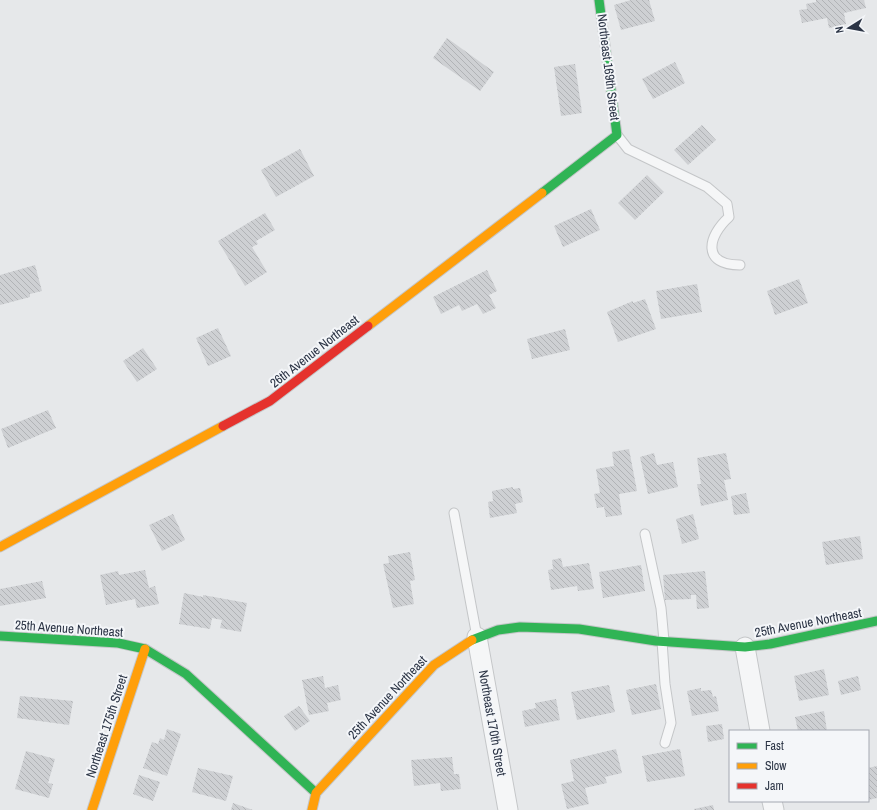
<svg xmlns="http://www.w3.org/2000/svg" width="877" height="810" font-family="'Archivo Narrow',sans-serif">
	<defs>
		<pattern id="building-back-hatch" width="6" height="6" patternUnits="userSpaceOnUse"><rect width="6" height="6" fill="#ced0d3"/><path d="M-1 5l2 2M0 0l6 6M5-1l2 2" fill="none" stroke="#b1b3b6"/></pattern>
	</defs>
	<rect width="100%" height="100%" fill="#e6e8ea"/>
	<g fill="url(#building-back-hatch)">
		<polygon points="649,0 655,21 621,30 614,5 631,0"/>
		<polygon points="816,0 864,0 866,8 844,13 846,24 829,28 827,18 802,23 799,10 807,9 806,4 816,2"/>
		<polygon points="447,38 494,72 480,91 433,58"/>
		<polygon points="675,62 685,83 653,99 642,79"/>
		<polygon points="575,64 582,113 561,116 554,67"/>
		<polygon points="702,125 716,140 688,165 674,150"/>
		<polygon points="300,149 314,176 276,197 261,170"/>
		<polygon points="647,175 664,192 635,220 618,203"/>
		<polygon points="591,209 600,230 563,247 554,226"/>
		<polygon points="265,213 275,230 256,241 258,244 252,247 267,272 245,286 218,241"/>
		<polygon points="35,265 42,291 30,294 30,297 0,305 0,275"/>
		<polygon points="487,270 497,291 489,295 496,308 483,314 477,304 462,311 459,305 441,314 433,297"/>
		<polygon points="799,279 808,303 775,315 767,291"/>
		<polygon points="697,284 702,312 661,319 656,291"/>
		<polygon points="645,299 656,329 618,342 607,312 633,301 633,303"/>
		<polygon points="218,328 231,356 208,366 196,338"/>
		<polygon points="565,329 570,350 532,359 527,339"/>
		<polygon points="143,348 157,369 137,382 123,361"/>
		<polygon points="48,410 56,428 8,448 1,429"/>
		<polygon points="629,449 637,491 619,494 622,515 606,517 604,507 597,508 594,494 600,493 596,469 614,466 612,452"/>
		<polygon points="654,453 657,465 673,462 678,487 648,494 640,457"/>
		<polygon points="726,453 731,479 724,480 728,500 701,506 697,484 701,484 697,458"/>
		<polygon points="513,487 513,489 520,488 523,502 515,504 517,513 490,518 488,502 493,501 492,491"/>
		<polygon points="746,493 750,513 734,515 731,496"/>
		<polygon points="173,514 185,540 162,551 149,525"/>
		<polygon points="693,514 699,539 682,544 676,519"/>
		<polygon points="860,536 863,559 826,565 822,542"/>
		<polygon points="410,552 415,580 410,581 414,604 393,608 383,564 389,563 388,556"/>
		<polygon points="561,558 563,567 589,563 594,589 578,591 577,586 551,590 548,570 553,569 552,560"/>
		<polygon points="641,565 645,591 603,598 599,572"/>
		<polygon points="145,570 149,588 155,586 159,604 137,608 135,599 106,605 100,575 118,571 119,575"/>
		<polygon points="705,571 709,608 697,609 696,595 691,595 691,599 665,600 663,575"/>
		<polygon points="42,581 46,598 0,606 0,589"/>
		<polygon points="184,593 203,597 203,595 247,603 241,632 220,628 222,620 212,618 210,629 179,624"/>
		<polygon points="824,669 829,695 799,701 794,676"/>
		<polygon points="323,676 325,688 338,685 341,700 327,703 329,711 309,715 302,680"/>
		<polygon points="858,676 861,690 841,695 838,681"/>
		<polygon points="656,684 661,709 632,715 626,690"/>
		<polygon points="609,685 615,712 577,720 571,692"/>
		<polygon points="701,688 701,691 711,690 713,697 716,696 719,711 692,716 687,691"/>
		<polygon points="20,696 73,701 69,725 17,718"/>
		<polygon points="556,699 560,720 525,727 522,711 536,708 535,703"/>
		<polygon points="299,706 310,721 295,731 284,716"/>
		<polygon points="824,711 827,731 798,731 795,717"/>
		<polygon points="722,724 724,739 708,742 706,726"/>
		<polygon points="167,729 181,734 167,776 143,768 152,742 158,744 160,738 164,740"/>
		<polygon points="616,749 622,773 605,777 607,783 585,788 589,804 567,809 561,784 574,781 570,760"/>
		<polygon points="680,749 685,776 647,782 642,756"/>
		<polygon points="26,751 55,759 48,783 53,784 49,798 15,789"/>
		<polygon points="452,757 454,774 459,774 461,789 441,791 440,783 414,786 411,760"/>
		<polygon points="877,766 877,798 868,800 868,768"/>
		<polygon points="198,768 233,776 226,801 192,792"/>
		<polygon points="139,775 160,782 153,801 133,794"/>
		<polygon points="233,803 253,810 231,810"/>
		<polygon points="713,805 714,810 694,810 694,809"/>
	</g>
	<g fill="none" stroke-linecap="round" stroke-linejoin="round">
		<g stroke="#c4c6c8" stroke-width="11">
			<g id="lane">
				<path d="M617,135L628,149L707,187L727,204L729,217C707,237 702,265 740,265"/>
				<polyline points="454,513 477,637"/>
				<polyline points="645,534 661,608 664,641"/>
				<polyline points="662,641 665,684 671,723 665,743"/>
			</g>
		</g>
		<g stroke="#c4c6c8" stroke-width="21">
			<g id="street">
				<polyline points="477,637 508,810"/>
				<polyline points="745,647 760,731"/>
				<polyline points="772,801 774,810"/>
			</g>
		</g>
		<g stroke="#c4c6c8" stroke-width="11">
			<g id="fast">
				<polyline points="542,193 617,135 599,0"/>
				<polyline points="0,636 118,643 145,649 186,674 316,793"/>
				<polyline points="472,640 498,630 520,627 579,629 656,641 745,647 770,644 877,621"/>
			</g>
		</g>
		<g stroke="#c4c6c8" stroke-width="11">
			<g id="slow">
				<polyline points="368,326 542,193"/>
				<polyline points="0,547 223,426"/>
				<polyline points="92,810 145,649"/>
				<polyline points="312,810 316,793 434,665 472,640"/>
			</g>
		</g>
		<g stroke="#c4c6c8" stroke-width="11">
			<polyline id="jam" points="223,426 270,401 368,326"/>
		</g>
		<use href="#lane" stroke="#f5f6f7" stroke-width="9"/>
		<use href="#street" stroke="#f5f6f7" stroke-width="19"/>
		<use href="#fast" stroke="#30b455" stroke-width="9"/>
		<use href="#slow" stroke="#ff9f0a" stroke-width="9"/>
		<use href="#jam" stroke="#e5322d" stroke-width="9"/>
	</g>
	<g text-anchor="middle" stroke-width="4" stroke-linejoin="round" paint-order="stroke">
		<g font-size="13" fill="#2b3445" stroke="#f4f6f9">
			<text transform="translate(609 67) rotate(83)" y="5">Northeast 169th Street</text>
			<text transform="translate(314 351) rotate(-38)" y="5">26th Avenue Northeast</text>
			<text transform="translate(808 622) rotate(-11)" y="5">25th Avenue Northeast</text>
			<text transform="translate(69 628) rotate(4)" y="5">25th Avenue Northeast</text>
			<text transform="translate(387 697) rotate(-47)" y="5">25th Avenue Northeast</text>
			<text transform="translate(493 723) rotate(80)" y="5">Northeast 170th Street</text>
			<text transform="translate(106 726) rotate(-72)" y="5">Northeast 175th Street</text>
		</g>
	</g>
	<rect x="729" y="730" width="140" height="72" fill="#f4f6f9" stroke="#a4a8b1"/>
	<rect x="737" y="743" width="20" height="6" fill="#30b455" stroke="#a4a8b1"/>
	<text x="765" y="750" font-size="12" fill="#2b3445">Fast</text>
	<rect x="737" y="763" width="20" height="6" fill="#ff9f0a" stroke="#a4a8b1"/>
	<text x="765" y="770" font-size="12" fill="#2b3445">Slow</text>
	<rect x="737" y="783" width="20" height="6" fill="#e5322d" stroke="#a4a8b1"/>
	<text x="765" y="790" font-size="12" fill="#2b3445">Jam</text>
	<g transform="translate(849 28) rotate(259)" stroke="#f4f6f9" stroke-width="3" paint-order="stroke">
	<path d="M0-3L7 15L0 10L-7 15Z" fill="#2b3445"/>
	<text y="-6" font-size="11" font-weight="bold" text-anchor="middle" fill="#2b3445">N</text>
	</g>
</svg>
